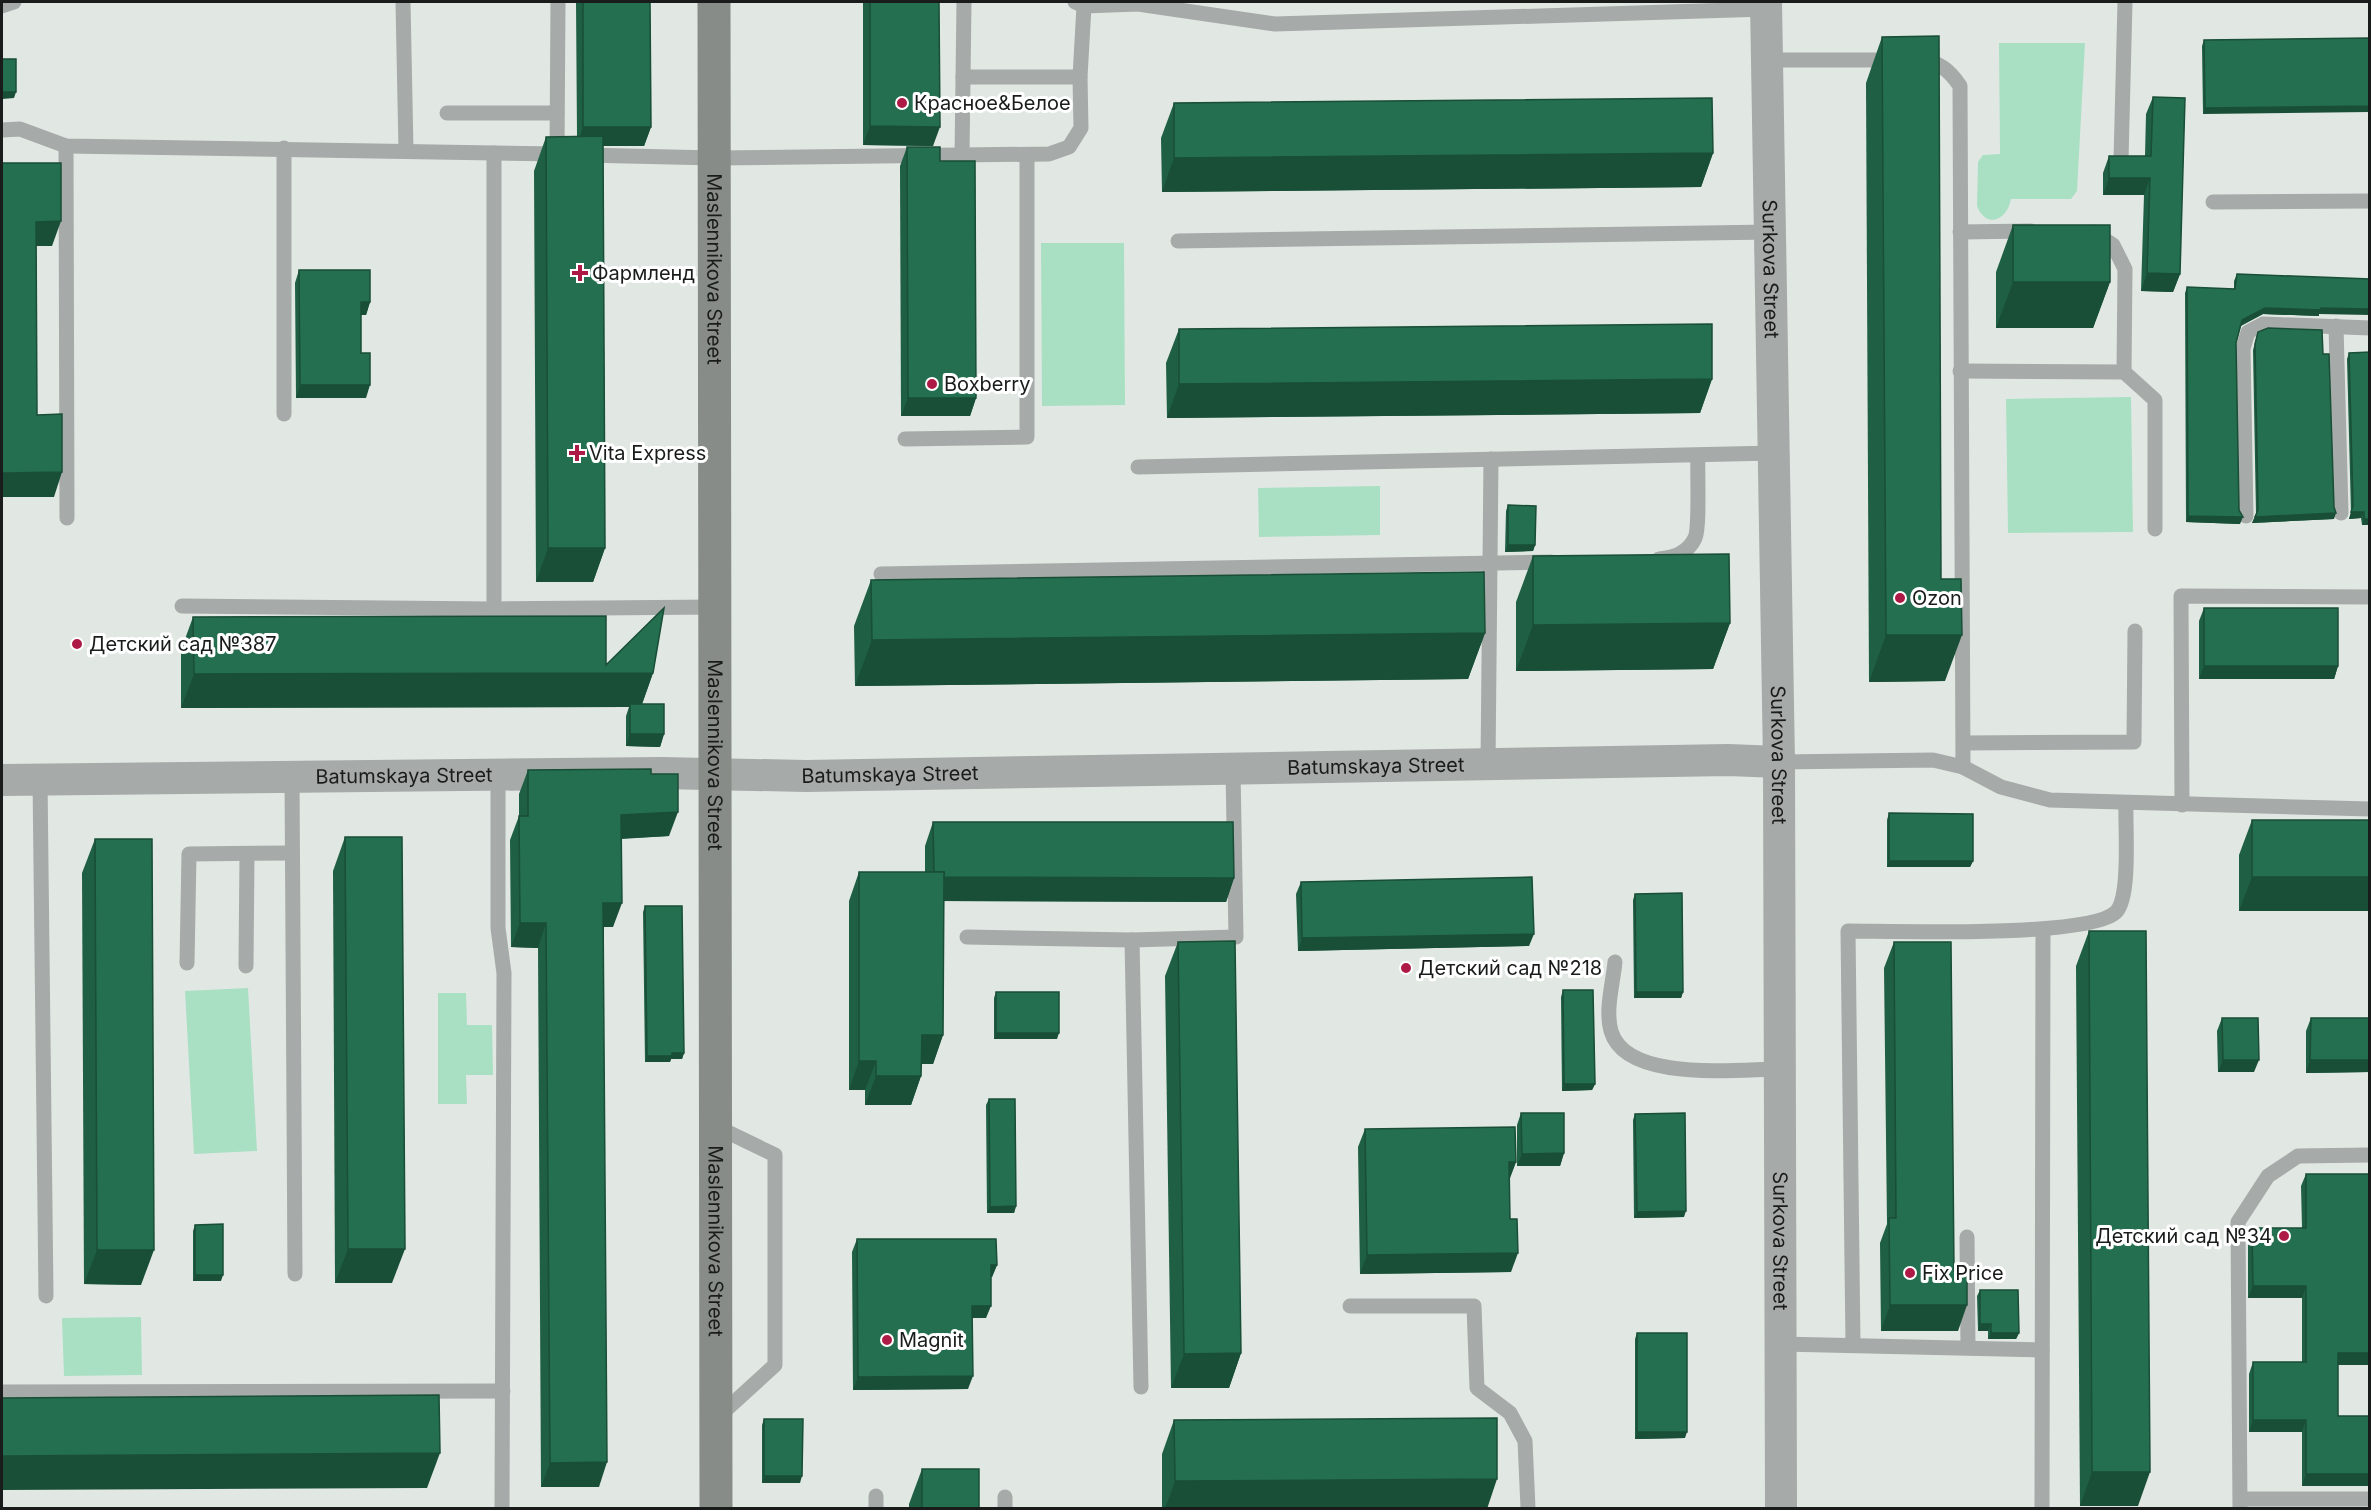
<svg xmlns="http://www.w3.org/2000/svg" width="2371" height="1510" font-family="Inter,sans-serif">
	<rect width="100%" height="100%" fill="#e1e8e4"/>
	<g fill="#a9dfc2">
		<path d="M1999,43H2085L2077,191L2071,199H2011C2007,221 1986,229 1977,206L1978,162L1983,155L2000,154Z"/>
		<polygon points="1041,243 1124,243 1125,405 1042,406"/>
		<polygon points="2131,397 2133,532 2008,533 2006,399"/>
		<polygon points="1380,486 1380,535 1259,537 1258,488"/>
		<polygon points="248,988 257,1151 194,1154 185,991"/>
		<polygon points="438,993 466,993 467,1025 492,1025 493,1075 466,1075 467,1104 438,1104"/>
		<polygon points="141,1317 142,1375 64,1376 62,1318"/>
	</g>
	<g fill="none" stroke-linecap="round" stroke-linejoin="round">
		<g stroke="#a6aaa8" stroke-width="15">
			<polyline points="403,2 406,150"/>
			<polyline points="1075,2 1084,6 1138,4 1275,24 1766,9"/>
			<polyline points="2,6 14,2"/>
			<polyline points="1766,60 1892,60"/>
			<path d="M1919,60C1939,61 1950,71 1960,86L1963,767"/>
			<polyline points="963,77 1080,77"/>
			<polyline points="447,113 557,113"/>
			<polyline points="2,130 20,129 66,146 559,154"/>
			<polyline points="66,146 67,518"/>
			<polyline points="284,148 284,414"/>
			<polyline points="557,154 558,2"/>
			<polyline points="583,155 715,158 1049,154 1069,147 1081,128 1080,77 1084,6"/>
			<polyline points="962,156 964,2"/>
			<polyline points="2121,160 2125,2"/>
			<polyline points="2213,202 2370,201"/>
			<polyline points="1960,232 2031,231"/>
			<polyline points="1178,241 1770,232"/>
			<polyline points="2336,326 2341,513"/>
			<polyline points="1960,371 2124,372 2125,269 2113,245 2093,232"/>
			<polyline points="2124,372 2155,400 2155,529"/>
			<polyline points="905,439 1027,437 1027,156"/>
			<polyline points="1138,467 1775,453"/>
			<polyline points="2246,516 2243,349 2248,332 2263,324 2370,328"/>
			<path d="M1659,559C1674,558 1688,553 1695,538C1700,527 1697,473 1698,456"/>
			<polyline points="881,574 1551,562"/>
			<polyline points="182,606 494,609 494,153"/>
			<polyline points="494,609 715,607"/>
			<polyline points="1964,743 2134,742 2135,631"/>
			<polyline points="1779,762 1933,760 1963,767 2001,787 2050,800 2370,809"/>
			<polyline points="1488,765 1491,459"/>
			<polyline points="498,774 498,928 504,973 502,1508"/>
			<polyline points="292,776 295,1274"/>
			<polyline points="40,779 46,1296"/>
			<polyline points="2182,805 2181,596 2370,597"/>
			<polyline points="967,937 1132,940 1236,937 1233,770"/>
			<polyline points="1132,940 1141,1387"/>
			<path d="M1615,962C1613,983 1605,1010 1611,1031C1626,1083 1738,1069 1780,1069"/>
			<polyline points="187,963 189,854 292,853"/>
			<polyline points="246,966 247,854"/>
			<polyline points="715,1126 775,1155 775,1365 718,1417"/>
			<polyline points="1967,1237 1968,1347"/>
			<polyline points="1350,1306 1474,1306 1477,1388 1510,1413 1525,1441 1528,1508"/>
			<polyline points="1781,1344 2042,1350"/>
			<path d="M1853,1345L1848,931C1892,931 2090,938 2116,912C2131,897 2125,826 2126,804"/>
			<polyline points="2,1392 503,1391"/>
			<polyline points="876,1496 876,1508"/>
			<polyline points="1005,1497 1005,1508"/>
			<polyline points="2242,1499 2370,1499"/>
			<polyline points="2042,1508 2043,930"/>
			<polyline points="2240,1508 2238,1222 2268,1176 2298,1156 2370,1155"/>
		</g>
		<g stroke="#a6aaa8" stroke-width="32">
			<path id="s1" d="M1766,2L1779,762L1781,1508"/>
			<path id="s2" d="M2,780L661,773L806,776L1728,760L1779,762"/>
		</g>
		<path stroke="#878c89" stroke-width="33" id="s3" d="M714,2L716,1508"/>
	</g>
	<g fill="#1f5f44">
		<polygon points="576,2 650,2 651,127 644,146 603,146 605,548 593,582 536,582 534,171 546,137 577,136"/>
		<polygon points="863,2 939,2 933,146 863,145"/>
		<polygon points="1882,37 1941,579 1945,681 1869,682 1866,83"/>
		<polygon points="2370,38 2203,114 2202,46 2204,40"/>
		<polygon points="2153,97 2180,274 2173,292 2141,291 2144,195 2103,195 2103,173 2109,156 2145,156 2146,114"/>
		<polygon points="1174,103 1713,153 1701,187 1162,192 1161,138"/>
		<polygon points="907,147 940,161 976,398 970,416 901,416 900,166"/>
		<polygon points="2013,225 2110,282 2093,328 1996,328 1996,272"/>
		<polygon points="299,270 370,302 366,315 361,315 361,353 366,398 296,398 295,283"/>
		<polygon points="2237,274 2319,314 2319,316 2263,314 2241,326 2236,343 2239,510 2240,524 2186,522 2185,293 2187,287 2234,289 2234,281"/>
		<polygon points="1179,329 1712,379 1700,413 1167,418 1166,363"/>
		<polygon points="2256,339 2323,354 2334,519 2252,523 2256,514 2253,350"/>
		<polygon points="2370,352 2370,525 2362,525 2361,518 2349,519 2351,513 2347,359 2349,353"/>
		<polygon points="1508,505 1535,545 1533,551 1505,552 1506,511"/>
		<polygon points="1533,556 1730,623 1713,669 1516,671 1516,602"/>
		<polygon points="871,580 1485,633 1468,679 855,686 854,626"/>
		<polygon points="2204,608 2338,666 2334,679 2199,679 2199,621"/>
		<polygon points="193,617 606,665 653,673 642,704 664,734 660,747 626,746 626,716 629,707 181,708 181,650"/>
		<polygon points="528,770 651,774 669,836 621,839 613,927 604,927 599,1487 541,1487 538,948 511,947 510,840 519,816 519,794"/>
		<polygon points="1889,813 1973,861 1970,867 1887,867 1887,820"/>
		<polygon points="2252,820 2370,820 2239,911 2239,855"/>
		<polygon points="933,822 1234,878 1226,902 944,901 943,1035 933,1064 921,1064 921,1076 911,1105 865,1105 865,1090 849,1090 849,901 859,872 925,872 925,846"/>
		<polygon points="345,837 392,1283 335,1283 333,871"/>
		<polygon points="95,839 141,1285 84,1284 82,873"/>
		<polygon points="1301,882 1529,946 1298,951 1296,894"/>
		<polygon points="1635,894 1683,992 1681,998 1634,998 1633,900"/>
		<polygon points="645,906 684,1053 682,1059 671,1059 670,1062 645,1062 643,912"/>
		<polygon points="2089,931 2138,1506 2080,1506 2076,966"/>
		<polygon points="1178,942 1241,1353 1229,1388 1171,1388 1165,976"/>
		<polygon points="1894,942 1954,1271 1958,1331 1881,1331 1880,1243 1887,1224 1884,968"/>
		<polygon points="1563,990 1595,1084 1592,1090 1562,1091 1561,997"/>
		<polygon points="996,992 1057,1039 994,1039 994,998"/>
		<polygon points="2222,1018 2254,1072 2218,1072 2217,1031"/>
		<polygon points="2311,1018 2370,1018 2370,1072 2306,1073 2306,1031"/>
		<polygon points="989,1099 1016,1206 1014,1213 987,1213 986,1105"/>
		<polygon points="1521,1113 1564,1153 1560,1166 1517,1166 1517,1125"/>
		<polygon points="1635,1114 1684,1217 1634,1218 1633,1120"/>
		<polygon points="1365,1129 1516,1162 1509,1179 1511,1272 1360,1274 1358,1147"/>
		<polygon points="2306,1174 2370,1174 2370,1365 2338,1365 2338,1416 2370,1416 2370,1486 2302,1486 2302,1432 2249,1432 2249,1374 2253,1362 2302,1362 2302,1298 2248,1298 2248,1239 2252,1228 2302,1228 2301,1186"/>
		<polygon points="195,1225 221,1281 193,1281 193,1231"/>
		<polygon points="857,1239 997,1265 992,1277 991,1277 986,1318 972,1318 968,1389 853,1390 852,1252"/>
		<polygon points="1980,1290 2019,1333 2016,1339 1988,1339 1988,1331 1978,1331 1977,1296"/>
		<polygon points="1637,1333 1685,1438 1635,1439 1635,1339"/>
		<polygon points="764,1419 800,1483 762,1483 762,1425"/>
		<polygon points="1174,1420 1487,1509 1162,1509 1162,1454"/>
		<polygon points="922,1469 979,1509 909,1509 909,1504"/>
	</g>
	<g fill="#194e37">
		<polygon points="2,92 16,92 14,98 2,99"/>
		<polygon points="2370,106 2370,112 2203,114 2205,108"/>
		<polygon points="870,126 940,127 933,146 863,145"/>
		<polygon points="583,127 651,127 644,146 577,146"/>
		<polygon points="1713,153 1701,187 1162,192 1174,158"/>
		<polygon points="2109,178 2150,178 2144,195 2103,195"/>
		<polygon points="61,221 52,246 27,246 36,222"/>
		<polygon points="2147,273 2180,274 2173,292 2141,291"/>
		<polygon points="2013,282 2110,282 2093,328 1996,328"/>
		<polygon points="361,302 370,302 366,315 356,315"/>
		<polygon points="2265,308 2321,308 2370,309 2370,315 2319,314 2319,316 2263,314 2240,326 2242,320"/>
		<polygon points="1712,379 1700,413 1167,418 1179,384"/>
		<polygon points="300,385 370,385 366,398 296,398"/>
		<polygon points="908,398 976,398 970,416 901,416"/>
		<polygon points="62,472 54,497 2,497 2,473"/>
		<polygon points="2351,512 2364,512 2361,518 2349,519"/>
		<polygon points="2336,513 2334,519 2252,523 2255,517"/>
		<polygon points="2188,516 2243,517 2240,524 2186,522"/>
		<polygon points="2364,519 2370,519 2370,525 2362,525"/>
		<polygon points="1508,545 1535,545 1533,551 1505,552"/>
		<polygon points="548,548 605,548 593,582 536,582"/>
		<polygon points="1730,623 1713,669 1516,671 1533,625"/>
		<polygon points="1485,633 1468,679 855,686 872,640"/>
		<polygon points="1886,635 1962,635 1945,681 1869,682"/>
		<polygon points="2204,666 2338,666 2334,679 2199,679"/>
		<polygon points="653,673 641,707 630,704 629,707 181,708 194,674"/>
		<polygon points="630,734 664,734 660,747 626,746"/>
		<polygon points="678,812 669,836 612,839 621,815"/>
		<polygon points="1889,861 1973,861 1970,867 1887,867"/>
		<polygon points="934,877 1234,878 1226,902 925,901"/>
		<polygon points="2252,877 2370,877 2370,911 2239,911"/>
		<polygon points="603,903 622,903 613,927 595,927"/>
		<polygon points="520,923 546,923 538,948 511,947"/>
		<polygon points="1534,934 1529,946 1298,951 1302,938"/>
		<polygon points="1636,992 1683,992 1681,998 1634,998"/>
		<polygon points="996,1033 1059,1033 1057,1039 994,1039"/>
		<polygon points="922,1035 943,1035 933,1064 911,1064"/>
		<polygon points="672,1053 684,1053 682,1059 671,1059 670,1062 645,1062 647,1056"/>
		<polygon points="2223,1060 2259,1060 2254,1072 2218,1072"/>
		<polygon points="2310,1060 2370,1060 2370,1072 2306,1073"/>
		<polygon points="859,1061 876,1061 865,1090 849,1090"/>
		<polygon points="876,1076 921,1076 911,1105 865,1105"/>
		<polygon points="1564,1084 1595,1084 1592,1090 1562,1091"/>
		<polygon points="1564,1153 1560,1166 1517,1166 1522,1154"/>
		<polygon points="1509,1162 1516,1162 1509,1181"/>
		<polygon points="1016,1206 1014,1213 987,1213 990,1207"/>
		<polygon points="1686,1211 1684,1217 1634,1218 1637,1212"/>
		<polygon points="348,1249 405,1249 392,1283 335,1283"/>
		<polygon points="97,1250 154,1250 141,1285 84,1284"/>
		<polygon points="1518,1253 1511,1272 1360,1274 1367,1255"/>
		<polygon points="991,1265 997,1265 992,1277 986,1277"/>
		<polygon points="195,1275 223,1275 221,1281 193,1281"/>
		<polygon points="2253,1286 2306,1286 2302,1298 2248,1298"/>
		<polygon points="1890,1305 1967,1305 1958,1331 1881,1331"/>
		<polygon points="972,1306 991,1306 986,1318 967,1318"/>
		<polygon points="1980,1324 1991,1324 1988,1331 1978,1331"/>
		<polygon points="1991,1333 2019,1333 2016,1339 1988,1339"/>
		<polygon points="1241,1353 1229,1388 1171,1388 1184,1354"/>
		<polygon points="2338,1353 2370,1353 2370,1365 2333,1365"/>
		<polygon points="973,1376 968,1389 853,1390 858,1377"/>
		<polygon points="2253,1420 2306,1420 2302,1432 2249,1432"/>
		<polygon points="1637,1432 1687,1432 1685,1438 1635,1439"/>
		<polygon points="440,1453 427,1488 2,1490 2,1456"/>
		<polygon points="607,1462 599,1487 541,1487 550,1463"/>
		<polygon points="2092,1472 2150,1472 2138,1506 2080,1506"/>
		<polygon points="2306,1474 2370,1474 2370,1486 2302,1486"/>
		<polygon points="764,1476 802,1476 800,1483 762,1483"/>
		<polygon points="1497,1479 1487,1509 1165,1509 1175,1481"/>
	</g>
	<g fill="#246f4f" stroke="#194e37" stroke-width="1.5">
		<polygon points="583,2 650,2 651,127 583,127"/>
		<polygon points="870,2 939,2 940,127 870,126"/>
		<polygon points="1939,36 1941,579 1961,579 1962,635 1886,635 1882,37"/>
		<polygon points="2370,38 2370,106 2205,108 2204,40"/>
		<rect x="2" y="59" width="14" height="33"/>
		<polygon points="2153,97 2185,98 2180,274 2147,273 2150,178 2109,178 2109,156 2151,156"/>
		<polygon points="1712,98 1713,153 1174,158 1174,103"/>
		<polygon points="603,136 605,548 548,548 546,137"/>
		<polygon points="907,147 940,147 940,161 975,161 976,398 908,398"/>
		<polygon points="2,163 61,163 61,221 36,222 37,415 62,414 62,472 2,473"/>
		<rect x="2013" y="225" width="97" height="57"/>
		<polygon points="299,270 370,270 370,302 361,302 361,353 370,353 370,385 300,385"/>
		<polygon points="2237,274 2370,279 2370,309 2321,308 2321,310 2265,308 2242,320 2236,343 2239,510 2243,517 2188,516 2187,287 2235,289"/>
		<polygon points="1712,324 1712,379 1179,384 1179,329"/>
		<polygon points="2268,328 2322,330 2323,354 2329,354 2334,507 2336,513 2255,517 2258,510 2255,344 2258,332"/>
		<polygon points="2370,352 2370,519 2364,519 2364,512 2351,512 2353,506 2349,353"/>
		<polygon points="1508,505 1536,506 1535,545 1508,545"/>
		<polygon points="1729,554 1730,623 1533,625 1533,556"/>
		<polygon points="1484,572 1485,633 872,640 871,580"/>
		<polygon points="664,608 653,673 194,674 193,617 606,616 606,665"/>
		<rect x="2204" y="608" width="134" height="58"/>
		<rect x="630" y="704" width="34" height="30"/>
		<polygon points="651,769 651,774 678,774 678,812 621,815 622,903 603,903 607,1462 550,1463 546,923 520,923 519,816 528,816 528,770"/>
		<polygon points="1889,813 1973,814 1973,861 1889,861"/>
		<rect x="2252" y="820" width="118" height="57"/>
		<polygon points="933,822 1233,822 1234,878 944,877 944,872 934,872"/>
		<polygon points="345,837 402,837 405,1249 348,1249"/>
		<polygon points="95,839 152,839 154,1250 97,1250"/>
		<polygon points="859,872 944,872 943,1035 922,1035 921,1076 876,1076 876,1061 859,1061"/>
		<polygon points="1532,877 1534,934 1302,938 1301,882"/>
		<polygon points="1682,893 1683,992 1636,992 1635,894"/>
		<polygon points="645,906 682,906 684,1053 672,1053 672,1056 647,1056"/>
		<polygon points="2089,931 2146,931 2150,1472 2092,1472"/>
		<polygon points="1235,941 1241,1353 1184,1354 1178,942"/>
		<polygon points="1894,942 1951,942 1954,1271 1967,1271 1967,1305 1890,1305 1889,1218 1896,1218"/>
		<polygon points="1563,990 1593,990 1595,1084 1564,1084"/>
		<rect x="996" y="992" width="63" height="41"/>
		<polygon points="2222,1018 2258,1018 2259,1060 2223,1060"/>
		<polygon points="2311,1018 2370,1018 2370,1060 2310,1060"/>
		<polygon points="989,1099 1015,1099 1016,1206 990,1207"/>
		<polygon points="1521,1113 1564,1113 1564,1153 1522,1154"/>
		<polygon points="1685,1113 1686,1211 1637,1212 1635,1114"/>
		<polygon points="1515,1127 1516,1162 1509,1162 1510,1219 1517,1219 1518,1253 1367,1255 1365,1129"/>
		<polygon points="2306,1174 2370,1174 2370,1353 2338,1353 2338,1416 2370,1416 2370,1474 2306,1474 2306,1420 2253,1420 2253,1362 2306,1362 2306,1286 2253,1286 2252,1228 2306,1228"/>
		<polygon points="223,1224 223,1275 195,1275 195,1225"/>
		<polygon points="857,1239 996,1239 997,1265 991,1265 991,1306 972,1306 973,1376 858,1377"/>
		<polygon points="1980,1290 2018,1290 2019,1333 1991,1333 1991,1324 1980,1324"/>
		<rect x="1637" y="1333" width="50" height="99"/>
		<polygon points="439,1395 440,1453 2,1456 2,1398"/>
		<polygon points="1497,1418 1497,1479 1175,1481 1174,1420"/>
		<polygon points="764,1419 803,1419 802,1476 764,1476"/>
		<rect x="922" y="1469" width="57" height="40"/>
	</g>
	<g fill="#ae1a46" stroke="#fff" stroke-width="2">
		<circle cx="902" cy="103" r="6"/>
		<path d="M577 264h6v6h6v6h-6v6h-6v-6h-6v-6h6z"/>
		<circle cx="932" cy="384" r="6"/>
		<path d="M574 444h6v6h6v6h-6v6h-6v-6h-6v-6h6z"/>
		<circle cx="1900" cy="598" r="6"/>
		<circle cx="77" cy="644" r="6"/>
		<circle cx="1406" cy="968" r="6"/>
		<circle cx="2284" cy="1236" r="6"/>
		<circle cx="1910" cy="1273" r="6"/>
		<circle cx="887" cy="1340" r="6"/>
	</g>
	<g text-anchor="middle" stroke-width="6" stroke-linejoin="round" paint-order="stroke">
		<g font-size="20" fill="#191c1a" stroke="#fff" text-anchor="start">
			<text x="914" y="110">Красное&amp;Белое</text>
			<text x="592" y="280">Фармленд</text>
			<text x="944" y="391">Boxberry</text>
			<text x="589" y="460">Vita Express</text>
			<text x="1912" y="605">Ozon</text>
			<text x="89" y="651">Детский сад №387</text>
			<text x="1418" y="975">Детский сад №218</text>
			<text x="2272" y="1243" text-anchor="end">Детский сад №34</text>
			<text x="1922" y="1280">Fix Price</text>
			<text x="899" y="1347">Magnit</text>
		</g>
		<g font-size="20" fill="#191c1a" stroke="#fff">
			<text dy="7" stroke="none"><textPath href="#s3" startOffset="267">Maslennikova Street</textPath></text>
			<text dy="7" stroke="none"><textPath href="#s1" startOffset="267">Surkova Street</textPath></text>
			<text dy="7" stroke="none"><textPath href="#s3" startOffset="753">Maslennikova Street</textPath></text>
			<text dy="7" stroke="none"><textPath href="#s1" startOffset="753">Surkova Street</textPath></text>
			<text dy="7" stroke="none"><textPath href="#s2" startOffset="1374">Batumskaya Street</textPath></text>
			<text dy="7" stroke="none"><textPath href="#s2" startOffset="402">Batumskaya Street</textPath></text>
			<text dy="7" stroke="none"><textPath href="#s2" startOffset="888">Batumskaya Street</textPath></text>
			<text dy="7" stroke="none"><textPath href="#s3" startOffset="1239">Maslennikova Street</textPath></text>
			<text dy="7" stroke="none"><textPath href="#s1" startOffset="1239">Surkova Street</textPath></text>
		</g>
	</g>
	<rect width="2371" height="1510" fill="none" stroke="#191c1a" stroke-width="6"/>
</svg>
